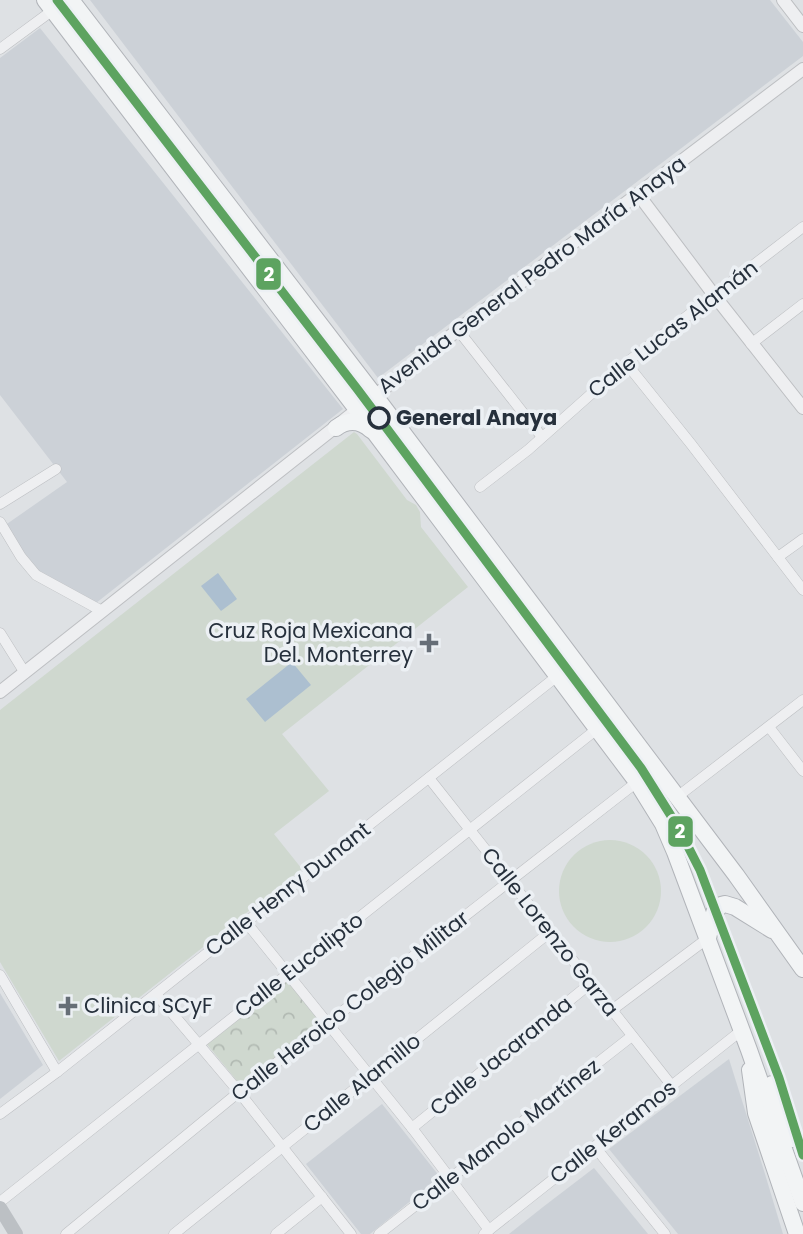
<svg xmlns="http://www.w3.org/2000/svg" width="803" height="1234" font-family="Poppins,sans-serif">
	<defs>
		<pattern id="forest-crowns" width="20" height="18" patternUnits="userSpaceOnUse" patternTransform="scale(1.75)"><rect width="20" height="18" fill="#cfd8cf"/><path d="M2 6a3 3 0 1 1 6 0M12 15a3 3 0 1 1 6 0" fill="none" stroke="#b2bab3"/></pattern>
	</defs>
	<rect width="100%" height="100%" fill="#dee1e4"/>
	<g fill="#ccd1d7">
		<polygon points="90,0 770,0 803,42 803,56 378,378"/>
		<polygon points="40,28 343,409 96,603 36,574 4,526 67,482 0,395 0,58"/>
		<polygon points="0,993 43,1065 0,1099"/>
		<polygon points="729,1059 765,1174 783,1234 678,1234 609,1149"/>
		<polygon points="382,1104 440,1177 370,1234 361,1234 306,1164"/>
		<polygon points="594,1168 648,1234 509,1234 543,1207"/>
	</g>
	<polygon fill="url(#forest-crowns)" points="287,977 324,1024 242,1087 205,1042"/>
	<g fill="#cfd8cf">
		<polygon points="354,432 357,434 407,500 416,505 420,512 421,527 468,587 282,734 329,791 274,834 302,869 59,1061 0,962 0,710"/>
		<circle cx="610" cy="891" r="51"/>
	</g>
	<g fill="#acbfd0">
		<polygon points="218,573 237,599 221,611 201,586"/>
		<polygon points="292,662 311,685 265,722 246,699"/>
	</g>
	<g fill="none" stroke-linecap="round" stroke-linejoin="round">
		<g stroke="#bdbfc2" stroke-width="11">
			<g id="minor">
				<polyline points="0,49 53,10"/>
				<polyline points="458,330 542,437"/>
				<polyline points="751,344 803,304"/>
				<polyline points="626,363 691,444 803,590"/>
				<polyline points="480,487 528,450 626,363 803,227"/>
				<polyline points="0,504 56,469"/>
				<polyline points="0,522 21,557 36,575 102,611"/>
				<polyline points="778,557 803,539"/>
				<polyline points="0,633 25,673"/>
				<polyline points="769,727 803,771"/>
				<polyline points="429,778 672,1086"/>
				<polyline points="677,797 803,700"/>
				<polyline points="246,922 412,1128 489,1230"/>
				<polyline points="0,975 57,1072"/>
				<polyline points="156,994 239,1092 351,1234"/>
				<polyline points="612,1010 708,938"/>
				<polyline points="0,1114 57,1072 575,662"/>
				<polyline points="412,1128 591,983"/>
				<polyline points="595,1147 665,1234"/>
				<polyline points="0,1202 597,729"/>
				<polyline points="66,1234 239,1092 637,782"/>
				<polyline points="174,1234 550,932"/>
				<polyline points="276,1234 322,1197"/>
				<polyline points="379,1234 632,1036"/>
				<polyline points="484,1234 742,1030"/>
			</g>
		</g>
		<g stroke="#bdbfc2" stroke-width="14">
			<g id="tertiary">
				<polyline points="783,0 803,26"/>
				<polyline points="638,194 714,295 803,408"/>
				<polyline points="0,692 458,330 803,69"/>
			</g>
		</g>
		<g stroke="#b1b4b9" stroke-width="18">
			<g id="trunk">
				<polyline points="45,0 375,433 637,782 663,824 675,852 749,1050 803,1203"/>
				<polyline points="71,0 375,396 736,875 803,969"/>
				<path d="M336,428C348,419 360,420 371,430"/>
				<polyline points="708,938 714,913 721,905 725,904 735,907 772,930"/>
				<polyline points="750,1070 756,1113 797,1234"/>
				<polyline points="772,1084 792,1139"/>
			</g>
		</g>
		<use href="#minor" stroke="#eeeff1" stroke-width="10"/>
		<use href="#tertiary" stroke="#eeeff1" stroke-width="12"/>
		<polyline stroke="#bcc0c4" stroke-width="14" points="0,1208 16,1234"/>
		<use href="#trunk" stroke="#f2f4f5" stroke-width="16"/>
		<g stroke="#ecf0f4" stroke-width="14">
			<polyline id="metro-1" points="57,0 358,390 641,768 678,827 700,870 779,1078 803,1155"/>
		</g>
		<use href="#metro-1" stroke="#5da360" stroke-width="9"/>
	</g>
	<circle fill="#ecf0f4" stroke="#26303c" stroke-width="3.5" cx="379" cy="418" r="10"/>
	<g fill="#666e77" stroke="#ecf0f4" stroke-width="2.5">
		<path d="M425.5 632.5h7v7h7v7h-7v7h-7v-7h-7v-7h7z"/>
		<path d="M64.5 995.5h7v7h7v7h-7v7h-7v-7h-7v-7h7z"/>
	</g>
	<g text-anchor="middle" stroke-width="7" stroke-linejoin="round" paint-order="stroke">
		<g font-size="21" fill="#26303c" stroke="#ecf0f4">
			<text transform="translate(532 275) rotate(-37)" y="7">Avenida General Pedro María Anaya</text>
			<text transform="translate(673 329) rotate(-38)" y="7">Calle Lucas Alamán</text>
			<text transform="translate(288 889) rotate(-38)" y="7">Calle Henry Dunant</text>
			<text transform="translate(550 932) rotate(52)" y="7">Calle Lorenzo Garza</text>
			<text transform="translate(299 965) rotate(-38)" y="7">Calle Eucalipto</text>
			<text transform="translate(350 1006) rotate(-38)" y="7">Calle Heroico Colegio Militar</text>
			<text transform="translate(501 1056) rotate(-39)" y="7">Calle Jacaranda</text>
			<text transform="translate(362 1083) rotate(-39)" y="7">Calle Alamillo</text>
			<text transform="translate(613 1132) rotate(-38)" y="7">Calle Keramos</text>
			<text transform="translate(506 1135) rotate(-38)" y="7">Calle Manolo Martínez</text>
		</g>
		<g font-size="21" font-weight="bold" fill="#26303c" stroke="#ecf0f4" text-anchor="start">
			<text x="396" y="425">General Anaya</text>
		</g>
		<g font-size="21" fill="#26303c" stroke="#ecf0f4" text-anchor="end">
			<text x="413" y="638">Cruz Roja Mexicana<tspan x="413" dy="24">Del. Monterrey</tspan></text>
			<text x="84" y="1013" text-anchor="start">Clinica SCyF</text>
		</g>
	</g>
	<g stroke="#ecf0f4" stroke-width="2.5">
		<rect x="255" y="257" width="27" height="34" rx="7" fill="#5da360"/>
		<rect x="667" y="815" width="27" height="33" rx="7" fill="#5da360"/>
	</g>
	<g font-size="19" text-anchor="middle" font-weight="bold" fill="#fff">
		<text x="269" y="281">2</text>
		<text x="680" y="838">2</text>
	</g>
</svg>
